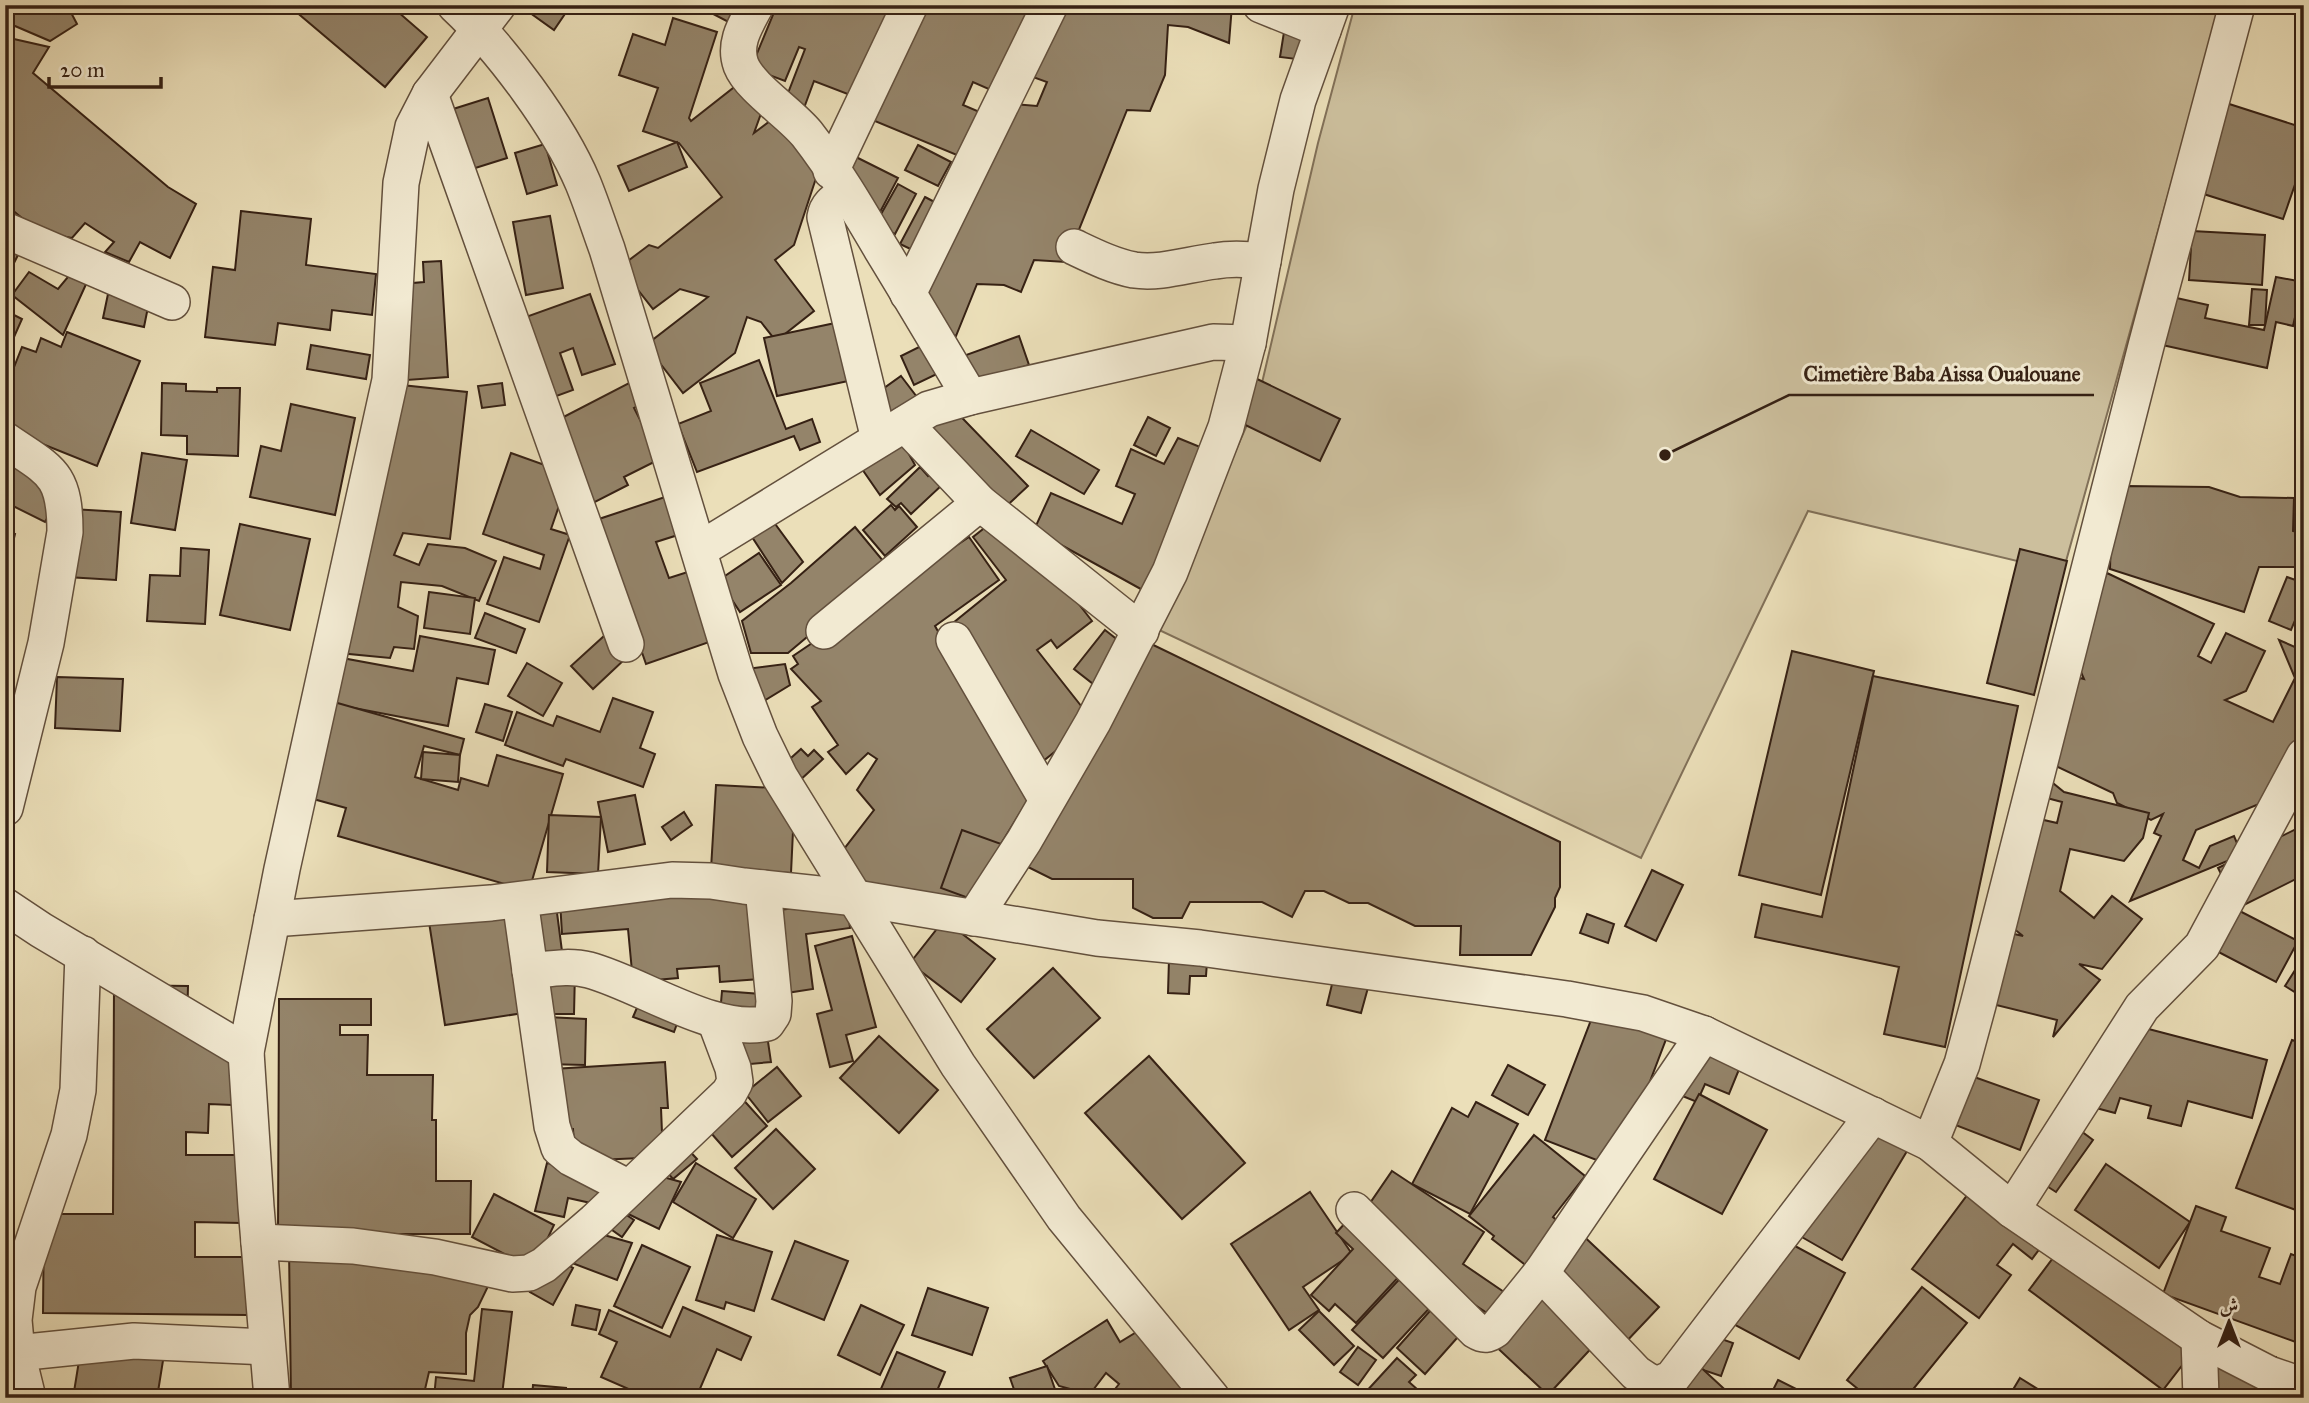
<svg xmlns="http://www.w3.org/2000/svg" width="2309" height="1403" font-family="'IM FELL Great Primer',Amiri,serif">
	<rect width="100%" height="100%" fill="#ebdfb9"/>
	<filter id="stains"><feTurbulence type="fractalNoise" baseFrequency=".00286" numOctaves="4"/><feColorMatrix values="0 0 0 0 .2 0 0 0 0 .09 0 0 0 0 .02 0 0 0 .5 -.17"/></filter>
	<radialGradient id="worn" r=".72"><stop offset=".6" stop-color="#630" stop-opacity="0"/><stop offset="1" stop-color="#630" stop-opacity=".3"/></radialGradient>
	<polygon fill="#ccbf9d" stroke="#817058" stroke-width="2" points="1355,5 2221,5 2063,572 1808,511 1641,858 1157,629 1258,400 1318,143"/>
	<g fill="#94846a" stroke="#362114" stroke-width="2">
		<polygon points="9,5 67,5 77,24 50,41 8,23"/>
		<polygon points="288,5 390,5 427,37 385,87"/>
		<polygon points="519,5 571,5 554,30"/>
		<polygon points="696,5 749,5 738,27"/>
		<polygon points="777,5 814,5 827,10 828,5 870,5 891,13 858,98 814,81 804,108 785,101 805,49 799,47 785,81 751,68"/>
		<polygon points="917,5 1038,5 1000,94 973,82 963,105 982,113 964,158 870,119"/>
		<polygon points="1058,5 1232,5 1229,43 1188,27 1168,25 1165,75 1150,111 1127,110 1066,262 1034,260 1021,292 1004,285 977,284 956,336 918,320 1002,103 1037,106 1047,82 1030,76"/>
		<polygon points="673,18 717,32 689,118 691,121 742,81 763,108 754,133 782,112 821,163 794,245 775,260 814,311 776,341 761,322 747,317 735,353 683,393 646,345 708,297 680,289 653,309 620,267 649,245 658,248 722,197 679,143 643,131 658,88 619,75 633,34 665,45"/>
		<polygon points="1284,32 1306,35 1304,60 1280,57"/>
		<polygon points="5,37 49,47 33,73 168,187 196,204 170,258 140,242 129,262 105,252 114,242 85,223 72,238 50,234 28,223 5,204 5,138 13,126 5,121"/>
		<polygon points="488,98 507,158 469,170 450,110"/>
		<polygon points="2223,102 2304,128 2304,178 2298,176 2283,219 2194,191"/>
		<polygon points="677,142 687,167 629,191 618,166"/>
		<polygon points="545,144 557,185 527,194 515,153"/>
		<polygon points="918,145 951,162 938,186 905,170"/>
		<polygon points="848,153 898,178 879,214 836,177"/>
		<polygon points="898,184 916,194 895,234 876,223"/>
		<polygon points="925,197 948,209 923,255 900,244"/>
		<polygon points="241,211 311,219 306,265 376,274 372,315 332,310 330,330 278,323 275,345 205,337 213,267 235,270"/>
		<polygon points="550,216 563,288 526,295 513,222"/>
		<polygon points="2192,231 2265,235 2262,285 2189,280"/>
		<polygon points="5,249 18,255 5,281"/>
		<polygon points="441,261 448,377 407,380 401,284 424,282 423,262"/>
		<polygon points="29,272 58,289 72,272 87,282 63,335 12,295"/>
		<polygon points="2276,277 2303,282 2293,326 2276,322 2267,368 2153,343 2163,295 2208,305 2205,318 2264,330"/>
		<polygon points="2252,289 2267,290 2265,325 2249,325"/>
		<polygon points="108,294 149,302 144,327 103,318"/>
		<polygon points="590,294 615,364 582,375 573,348 560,353 573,390 551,398 523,318"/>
		<polygon points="8,312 22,319 6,355 5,317"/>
		<polygon points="840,322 853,380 777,396 764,338"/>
		<polygon points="67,332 140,361 97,466 5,429 5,390 22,347 36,352 41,338 61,347"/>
		<polygon points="1019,336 1029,365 976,384 966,355"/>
		<polygon points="927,343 941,372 914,385 901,356"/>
		<polygon points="311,345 370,355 366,379 307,369"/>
		<polygon points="759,360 786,429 812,419 820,442 800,450 794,436 697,472 678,424 711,411 700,383"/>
		<polygon points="901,376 920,401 892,422 873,396"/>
		<polygon points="1255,378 1340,419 1320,461 1235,420"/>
		<polygon points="631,382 642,404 634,408 660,459 624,477 628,485 591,504 550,424"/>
		<polygon points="162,383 186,384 186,391 217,392 217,388 240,388 238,456 187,454 187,436 161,435"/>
		<polygon points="502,383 505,405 482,408 478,386"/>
		<polygon points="392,384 467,392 450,539 403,533 394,555 419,565 428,544 465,548 496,561 479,601 442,586 401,582 398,607 418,616 414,649 394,647 390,658 339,653"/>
		<polygon points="940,395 1028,486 1000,512 913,421"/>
		<polygon points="291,404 355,418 335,515 250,497 261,446 281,451"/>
		<polygon points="1148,417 1170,428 1156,456 1134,445"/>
		<polygon points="1031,430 1099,470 1084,494 1016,456"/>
		<polygon points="5,436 63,489 45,522 5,502"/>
		<polygon points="899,436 915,465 880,495 853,456"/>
		<polygon points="1178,438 1210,451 1148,593 1034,530 1051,493 1122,524 1135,494 1116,486 1131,449 1164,464"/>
		<polygon points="142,453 187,460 175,530 131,523"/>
		<polygon points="511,453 570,474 551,529 570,535 539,622 487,604 504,557 540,569 544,555 483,534"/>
		<polygon points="920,467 928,476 931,473 942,485 911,514 901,503 896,507 887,499"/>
		<polygon points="2125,486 2209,487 2240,497 2294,498 2293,531 2304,534 2304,553 2299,567 2259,567 2244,612 2110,569 2111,532"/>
		<polygon points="668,496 681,534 656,542 669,578 694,570 718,639 646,664 596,520"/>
		<polygon points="891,505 895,510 899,506 917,527 885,556 863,530"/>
		<polygon points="72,509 121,512 116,580 67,577"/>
		<polygon points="739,517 770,517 803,562 782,583"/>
		<polygon points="992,522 1067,589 1092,621 1057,648 1051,640 1037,650 1093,721 1042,762 953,623 1006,580 973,537"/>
		<polygon points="240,524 310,539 290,630 220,615"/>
		<polygon points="855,527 889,568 788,653 751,653 742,621 791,583"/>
		<polygon points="5,531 15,534 5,576"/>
		<polygon points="969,537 999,580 935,626 1031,795 966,901 856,886 841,853 874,810 857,790 877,759 868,753 846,774 828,752 838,745 812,707 821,701 791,669 798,664 793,656"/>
		<polygon points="181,548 209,550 205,624 147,621 150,575 180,576"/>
		<polygon points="2020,549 2067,561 2034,695 1987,683"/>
		<polygon points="759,553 781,585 740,612 719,580"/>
		<polygon points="2107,573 2214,624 2198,656 2211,663 2226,633 2265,651 2246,691 2225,700 2273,722 2295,678 2279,640 2304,651 2304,739 2276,797 2196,830 2183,860 2199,868 2210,846 2234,836 2242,855 2130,901 2161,836 2154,833 2163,814 2151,820 2117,803 2113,793 2041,759 2080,678 2084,679 2071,649"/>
		<polygon points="2287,577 2304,583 2304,599 2291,630 2269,621"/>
		<polygon points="429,592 475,598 470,634 424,628"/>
		<polygon points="485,613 525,629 516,653 475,638"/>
		<polygon points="2304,619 2304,641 2299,640"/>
		<polygon points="1105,630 1128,648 1097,687 1074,669"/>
		<polygon points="420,636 495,650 488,684 457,678 448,726 333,704 342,658 413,671"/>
		<polygon points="604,636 625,659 593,689 571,666"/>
		<polygon points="1143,640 1560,842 1560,887 1555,898 1555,907 1531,955 1460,955 1461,926 1415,926 1368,903 1349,903 1324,891 1305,891 1292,917 1262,902 1190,902 1182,918 1153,918 1133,908 1133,879 1052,879 1024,865"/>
		<polygon points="1792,651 1874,671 1821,895 1739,875"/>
		<polygon points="5,656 8,656 11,766 5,766"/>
		<polygon points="527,663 562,683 543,716 508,696"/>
		<polygon points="785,664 790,685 754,707 746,669"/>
		<polygon points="1873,676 2018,706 1945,1047 1884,1034 1899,967 1755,937 1762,904 1822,917"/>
		<polygon points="57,677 123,679 120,731 55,728"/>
		<polygon points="613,698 653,712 640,748 655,754 643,787 566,759 563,766 505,745 517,712 553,726 557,716 600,732"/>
		<polygon points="334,702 464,739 460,755 424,746 415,777 458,790 461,778 488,786 497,755 563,774 529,891 338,836 346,808 306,797"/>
		<polygon points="485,704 512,712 503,741 476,732"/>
		<polygon points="801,749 808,756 814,750 823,759 798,782 782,766"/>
		<polygon points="423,752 460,755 458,782 421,779"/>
		<polygon points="2048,779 2064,792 2149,813 2143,838 2124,861 2070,849 2060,891 2094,918 2112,896 2142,919 2102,969 2079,964 2100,980 2053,1037 2057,1020 1984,1002 2001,931 2023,936 2004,921 2035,818 2057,823 2062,802 2043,797"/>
		<polygon points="716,785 795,789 791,873 711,869"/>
		<polygon points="2304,790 2304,816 2293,795"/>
		<polygon points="635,795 645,844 608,852 598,802"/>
		<polygon points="684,812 692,825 671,840 662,827"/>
		<polygon points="549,815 601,817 598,874 547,872"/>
		<polygon points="2304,825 2304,875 2238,908 2218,868"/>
		<polygon points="962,830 1004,845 982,903 941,888"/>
		<polygon points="1652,870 1683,885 1656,941 1625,926"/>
		<polygon points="753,887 760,979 720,982 719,966 677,969 678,978 633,982 628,929 562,934 560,901"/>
		<polygon points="847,902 850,928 806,934 813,989 780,994 770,911"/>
		<polygon points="556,905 563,959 533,963 525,909"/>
		<polygon points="2228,905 2298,941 2276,982 2207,946"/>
		<polygon points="513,909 530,1012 445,1025 429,922"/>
		<polygon points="1587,914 1614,924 1608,943 1580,933"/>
		<polygon points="944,920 995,959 961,1002 910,963"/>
		<polygon points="852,936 876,1027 846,1035 853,1061 830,1067 817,1014 832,1010 815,946"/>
		<polygon points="2304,956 2304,998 2285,986"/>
		<polygon points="1169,959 1207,962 1206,976 1190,976 1189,994 1168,993"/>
		<polygon points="1053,968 1100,1018 1034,1078 987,1029"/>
		<polygon points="539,971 575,971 574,1014 539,1014"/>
		<polygon points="1334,976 1369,984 1361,1013 1327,1005"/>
		<polygon points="114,985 188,986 187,1025 232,1025 232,1105 209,1104 208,1133 186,1132 186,1155 241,1155 241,1223 195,1222 195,1257 247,1257 247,1315 43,1313 44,1214 113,1214"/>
		<polygon points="722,991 761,994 758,1017 720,1014"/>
		<polygon points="642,996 682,1010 674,1032 633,1017"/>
		<polygon points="279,999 371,999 371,1025 340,1025 340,1035 368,1035 367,1075 433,1075 432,1120 436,1120 436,1181 471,1181 470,1234 278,1234"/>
		<polygon points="1596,1007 1668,1034 1617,1168 1545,1140"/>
		<polygon points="547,1017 586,1019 585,1065 545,1064"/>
		<polygon points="2118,1021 2267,1060 2252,1118 2188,1101 2181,1126 2148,1118 2151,1106 2120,1098 2115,1113 2096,1108"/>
		<polygon points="766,1028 771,1062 739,1065 735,1032"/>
		<polygon points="879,1036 938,1090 899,1133 840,1078"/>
		<polygon points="2292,1040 2304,1044 2304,1213 2236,1188"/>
		<polygon points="1695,1047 1740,1067 1729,1094 1705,1084 1697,1102 1675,1093"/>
		<polygon points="1149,1056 1245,1163 1182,1219 1085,1113"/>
		<polygon points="665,1062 668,1108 661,1108 663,1157 575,1161 573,1129 556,1130 553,1069"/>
		<polygon points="1508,1065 1545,1085 1528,1115 1492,1095"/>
		<polygon points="777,1067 801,1096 768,1122 745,1093"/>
		<polygon points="1963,1073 2039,1100 2020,1150 1945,1121"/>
		<polygon points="1699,1094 1767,1130 1722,1214 1654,1179"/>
		<polygon points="739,1095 767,1126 732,1157 704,1125"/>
		<polygon points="1476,1102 1518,1124 1470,1214 1412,1184 1452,1108 1468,1117"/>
		<polygon points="1869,1121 1910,1146 1842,1260 1800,1236"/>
		<polygon points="2077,1128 2093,1140 2056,1192 2039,1181"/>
		<polygon points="776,1129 815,1169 773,1209 735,1168"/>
		<polygon points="1534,1135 1585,1176 1553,1217 1567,1229 1533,1271 1492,1239 1494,1236 1469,1216"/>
		<polygon points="682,1143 697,1159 673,1179 659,1163"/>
		<polygon points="547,1163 615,1178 609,1207 568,1198 564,1217 535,1211"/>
		<polygon points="696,1163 756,1199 733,1238 673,1202"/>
		<polygon points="2106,1164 2190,1222 2159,1268 2075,1210"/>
		<polygon points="1392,1171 1484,1232 1463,1264 1504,1292 1490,1315 1355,1225"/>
		<polygon points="649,1173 681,1182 659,1229 622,1211"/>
		<polygon points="1974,1186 2047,1239 2032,1259 2013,1244 1997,1265 2011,1275 1979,1318 1912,1269"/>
		<polygon points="1310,1192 1352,1254 1303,1287 1319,1310 1289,1330 1231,1244"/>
		<polygon points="494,1194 554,1225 533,1269 472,1237"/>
		<polygon points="2196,1206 2226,1217 2221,1231 2270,1248 2259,1277 2280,1284 2291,1254 2304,1259 2304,1345 2163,1294"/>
		<polygon points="616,1208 634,1220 622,1237 605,1225"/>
		<polygon points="1348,1220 1404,1271 1356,1323 1335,1304 1329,1311 1311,1295 1353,1249 1336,1233"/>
		<polygon points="1576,1229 1659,1307 1623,1345 1540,1267"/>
		<polygon points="590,1231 632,1243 617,1280 572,1263"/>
		<polygon points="717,1235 772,1252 754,1311 726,1302 724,1309 696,1300"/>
		<polygon points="1782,1239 1845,1273 1799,1359 1722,1318"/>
		<polygon points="795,1241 848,1261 824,1320 772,1299"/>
		<polygon points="642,1245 690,1267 662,1328 614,1306"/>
		<polygon points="2062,1246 2197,1346 2163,1390 2029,1290"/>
		<polygon points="289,1249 491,1280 478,1307 470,1315 466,1333 466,1374 429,1372 423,1398 291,1398"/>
		<polygon points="550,1255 573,1268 553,1305 530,1292"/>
		<polygon points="1407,1271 1438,1299 1383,1358 1352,1330"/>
		<polygon points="1540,1287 1598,1341 1548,1395 1490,1341"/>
		<polygon points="1922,1287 1967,1323 1906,1398 1869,1398 1847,1380"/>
		<polygon points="928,1288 988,1308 972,1355 912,1335"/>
		<polygon points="1437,1303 1465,1329 1425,1374 1397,1348"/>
		<polygon points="576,1305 600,1310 596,1330 572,1325"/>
		<polygon points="861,1305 904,1325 880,1375 838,1355"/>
		<polygon points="683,1307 751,1337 741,1360 717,1349 696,1398 649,1398 601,1377 617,1342 599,1334 609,1310 670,1337"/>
		<polygon points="482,1309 512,1312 502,1395 476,1391 476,1398 434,1398 436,1377 474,1381"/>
		<polygon points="1319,1311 1354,1346 1334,1365 1299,1330"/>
		<polygon points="1107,1320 1120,1342 1143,1328 1182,1390 1176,1398 1108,1398 1119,1384 1106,1373 1087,1398 1084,1398 1085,1393 1059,1386 1043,1361"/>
		<polygon points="1710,1335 1733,1343 1721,1376 1697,1368"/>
		<polygon points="83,1336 165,1348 157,1398 73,1398"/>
		<polygon points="1358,1347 1376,1360 1358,1385 1340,1372"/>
		<polygon points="897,1352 945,1372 934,1398 877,1398"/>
		<polygon points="2276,1357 2281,1398 2208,1398 2205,1365"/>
		<polygon points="1397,1358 1416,1375 1409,1382 1427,1398 1369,1398 1364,1394"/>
		<polygon points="1695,1362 1734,1398 1662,1398"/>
		<polygon points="1047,1366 1058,1398 1017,1398 1010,1378"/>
		<polygon points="2020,1378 2052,1398 2008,1398"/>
		<polygon points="1778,1380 1814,1398 1769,1398"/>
		<polygon points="533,1385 566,1388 565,1398 532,1398"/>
		<polygon points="1466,1393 1514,1398 1466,1398"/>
	</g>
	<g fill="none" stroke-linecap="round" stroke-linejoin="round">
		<g stroke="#63503d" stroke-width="38">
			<g id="street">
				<path d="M455,5C501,48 559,126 583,183C592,205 599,227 607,249L736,674L760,736L780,777L958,1065L1064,1218L1212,1398"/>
				<path d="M756,5C746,24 733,43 741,65C750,88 790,113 807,134C835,170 859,211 882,250C912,299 941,348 970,397"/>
				<polyline points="1261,5 1323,30"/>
				<polyline points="430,94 626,644"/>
				<polyline points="831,171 910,5"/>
				<path d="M846,193C836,200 827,204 825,217L879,439"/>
				<polyline points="5,230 172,302"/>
				<path d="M1074,247C1093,256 1113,266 1134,270C1161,274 1189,264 1215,261C1231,258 1247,259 1263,261"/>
				<polyline points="908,294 1050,5"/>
				<polyline points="905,424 980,503 1141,631"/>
				<path d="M5,440C50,471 65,472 65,532L46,643L5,808"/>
				<polyline points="699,550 929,409 970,397 1213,342 1248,343"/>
				<polyline points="824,631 980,503"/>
				<polyline points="954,640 1047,800"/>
				<polyline points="520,900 552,1126 559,1148 571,1158 629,1188"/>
				<polyline points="5,906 41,930 246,1052"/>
				<polyline points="974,918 1024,841 1093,722 1170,572 1226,427 1248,343 1276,189 1298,100 1332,5"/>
				<polyline points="272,919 491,903 672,880 711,881 744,886 856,898 1097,938 1200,948 1567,999 1643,1013 1704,1034 1930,1143 2012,1210 2199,1338 2269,1374 2304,1386"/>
				<path d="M530,971C550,969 569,965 589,970C641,984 716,1036 767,1023L773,1014L774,1001L763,888"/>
				<polyline points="1930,1143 1962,1064 1978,1005 2146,346 2237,5"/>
				<path d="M1354,1210L1476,1331C1484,1336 1488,1335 1495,1330L1541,1273L1704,1034"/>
				<polyline points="2012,1210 2142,1007 2202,946 2304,756"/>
				<polyline points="259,1242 353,1246 435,1257 512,1274 529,1273 544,1265 595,1221 729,1093 735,1082 733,1068 715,1020"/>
				<path d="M1541,1273L1636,1373C1651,1383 1655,1387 1672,1378L1873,1115"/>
				<polyline points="2199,1338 2201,1398"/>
				<polyline points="17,1353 134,1341 267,1347"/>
				<polyline points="28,1398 17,1353 14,1320 18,1287 69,1135 78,1090 83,954"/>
				<polyline points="272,1398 256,1207 246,1052 282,869 390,380 401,183 413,127 430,94 498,5"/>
			</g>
		</g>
		<use href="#street" stroke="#f2ead2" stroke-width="35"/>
	</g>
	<path fill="none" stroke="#362114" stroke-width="2.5" d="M1665 455L1789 395H2094"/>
	<circle fill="#362114" stroke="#f2ead2" stroke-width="2.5" cx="1665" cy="455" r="7"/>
	<g font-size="21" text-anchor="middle" font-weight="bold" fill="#362114" stroke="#f2ead2" stroke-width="6" stroke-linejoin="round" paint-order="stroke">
		<text x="1942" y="381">Cimetière Baba Aissa Oualouane</text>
	</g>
	<rect width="2309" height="1403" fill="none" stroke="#ebdfb9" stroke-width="28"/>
	<rect x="7" y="7" width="2295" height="1389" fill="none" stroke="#362114" stroke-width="3.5"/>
	<rect x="14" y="14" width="2281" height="1375" fill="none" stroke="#362114" stroke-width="2"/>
	<g transform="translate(2229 1322)" stroke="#f2ead2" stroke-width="5" paint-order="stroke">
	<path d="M0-5L12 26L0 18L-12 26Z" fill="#362114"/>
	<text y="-10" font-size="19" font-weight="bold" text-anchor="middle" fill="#362114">ش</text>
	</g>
	<path d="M49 77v10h112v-10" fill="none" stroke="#362114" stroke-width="3.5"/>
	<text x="60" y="77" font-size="21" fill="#362114" stroke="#f2ead2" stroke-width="5" paint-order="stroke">20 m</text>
	<rect width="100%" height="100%" filter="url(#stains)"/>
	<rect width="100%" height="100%" fill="url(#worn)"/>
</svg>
